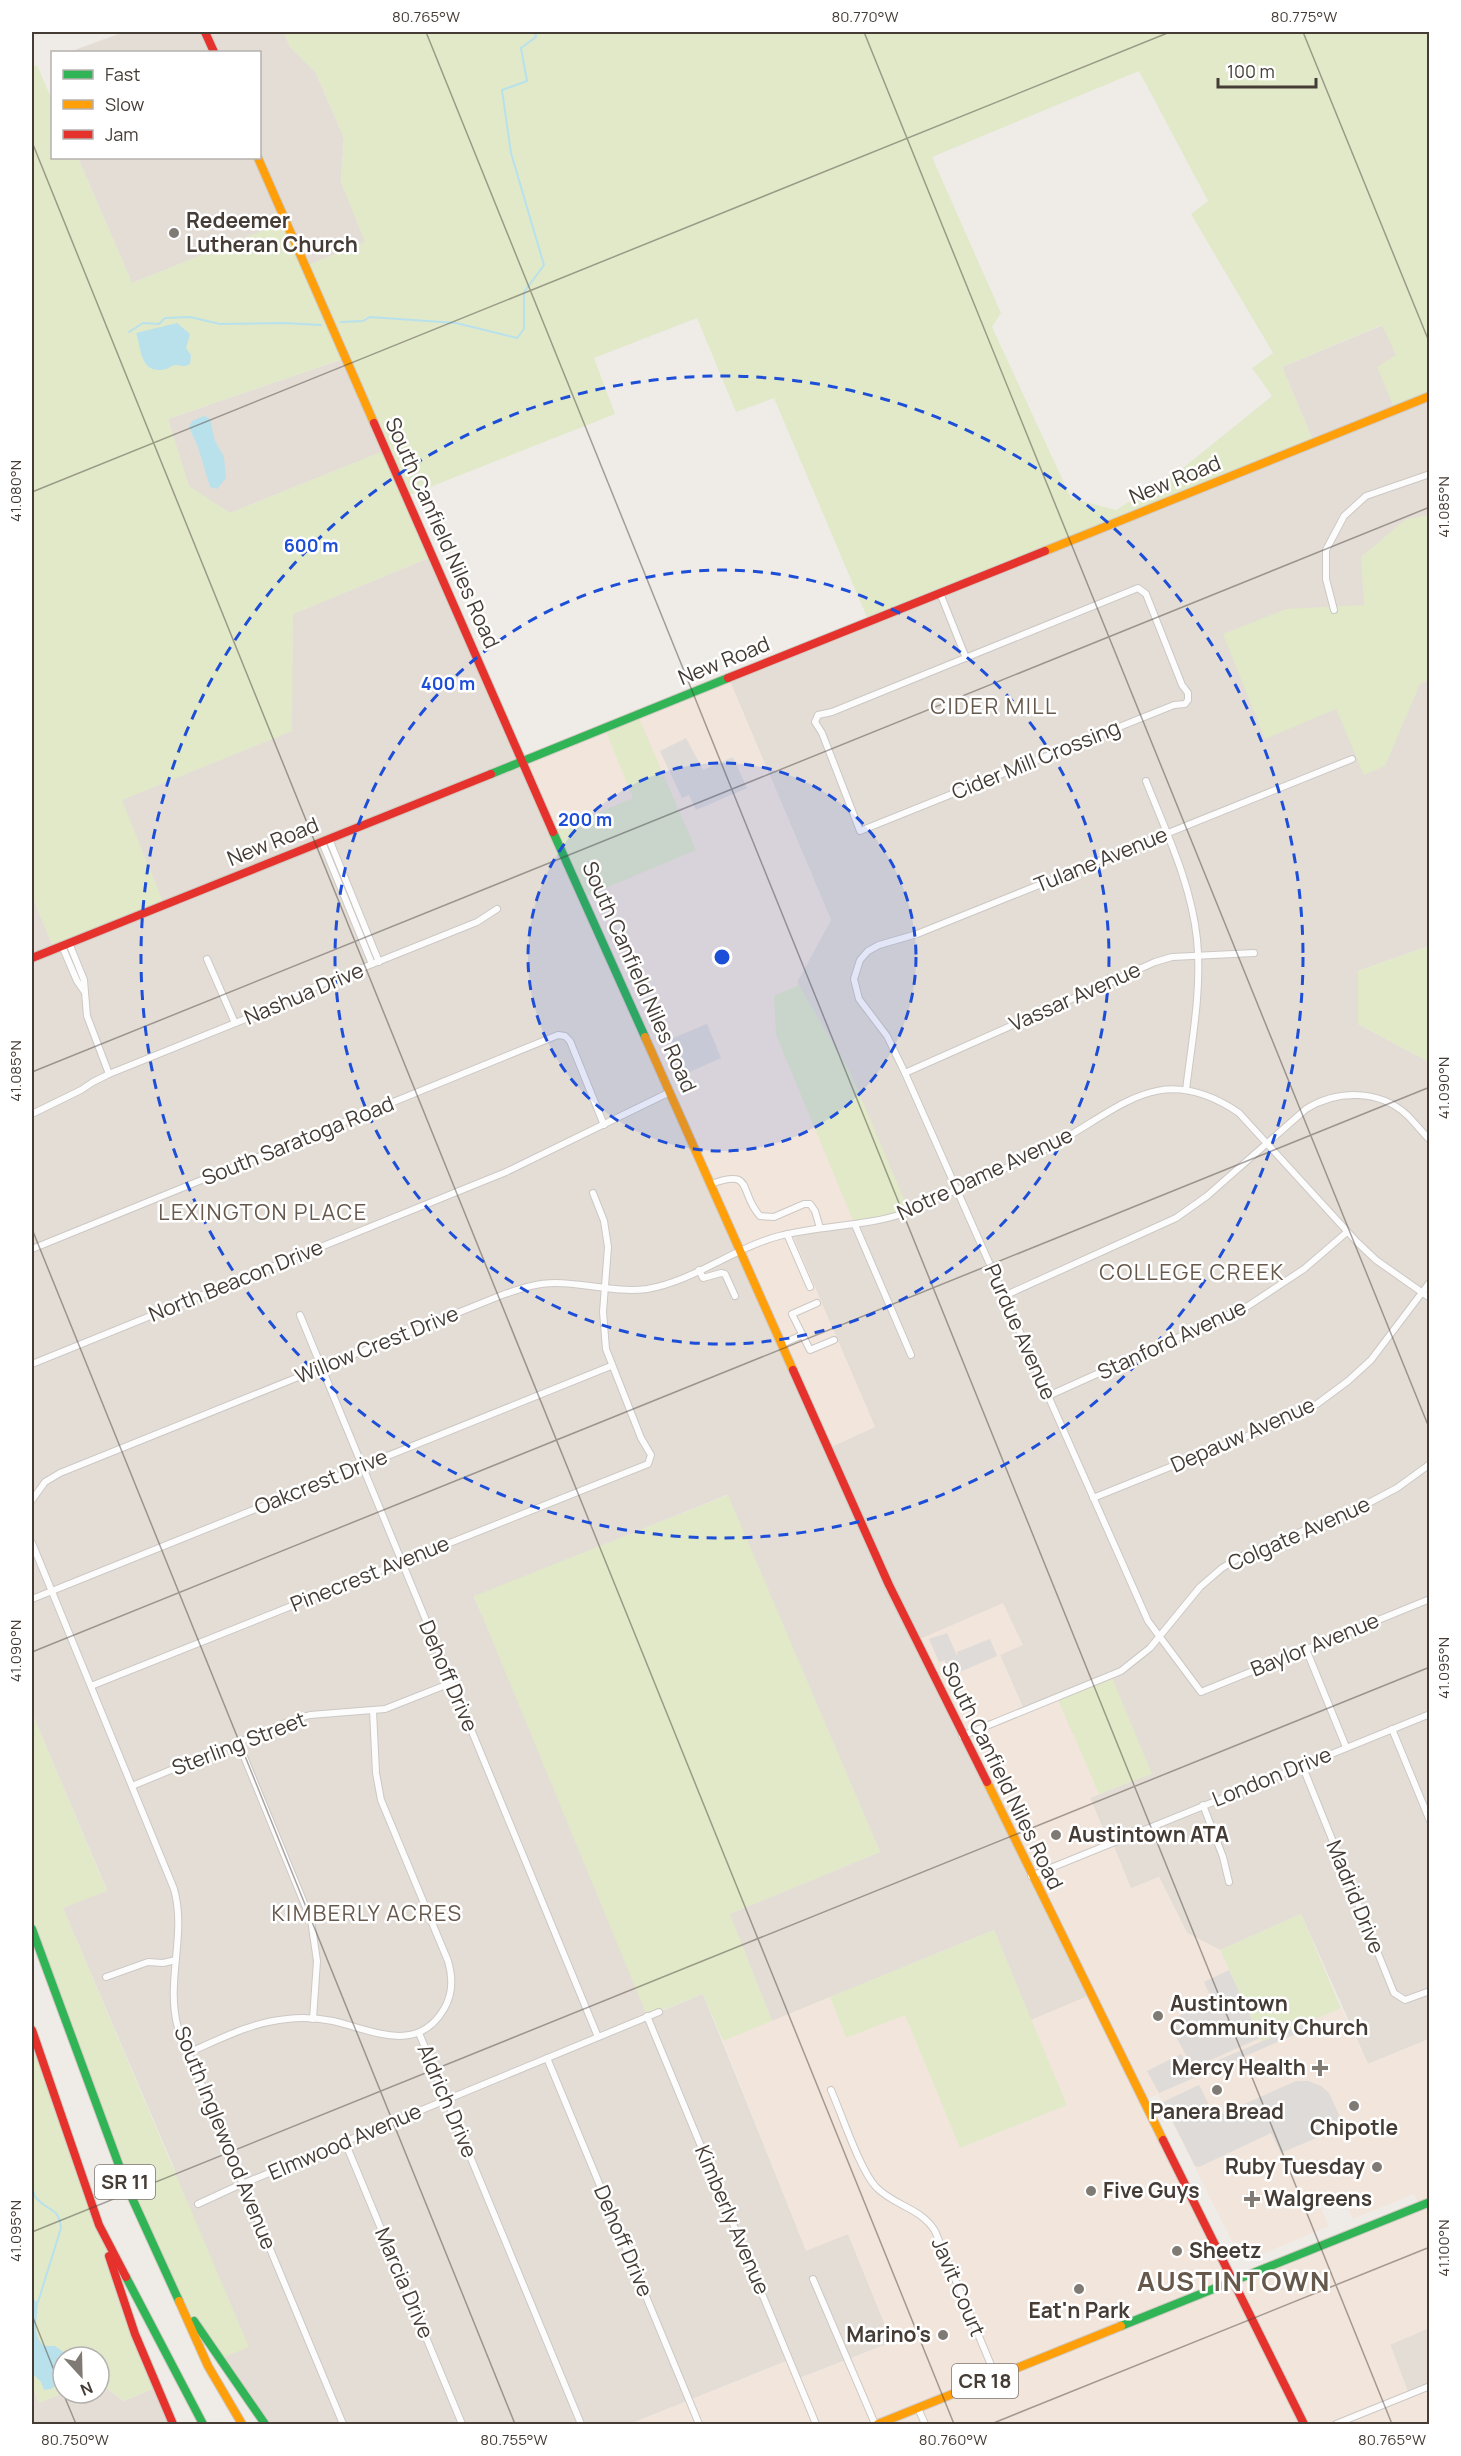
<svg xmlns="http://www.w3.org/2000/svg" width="1461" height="2456" font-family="Manrope,sans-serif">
	<rect width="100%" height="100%" fill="#efece8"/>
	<g fill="#e3ddd6">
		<polygon points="124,32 284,32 290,47 316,73 344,138 341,182 366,242 306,266 286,222 132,283 78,158 260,158 260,52 69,52"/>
		<polygon points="1383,325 1396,355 1430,396 1429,946 1358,971 1358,1024 1429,1062 1429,2039 1368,2064 1301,1914 1220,1950 1187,1933 1159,1877 1131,1889 1112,1842 1109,1843 1090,1798 1151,1773 1024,1710 1000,1655 915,1640 1091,1995 1031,2020 994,1930 772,2021 729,1914 880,1852 727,1495 474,1597 659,2012 703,1994 806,2250 848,2234 892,2342 797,2379 789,2360 630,2424 265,2424 219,2359 174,2168 63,1908 107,1890 32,1713 32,895 54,949 164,905 121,800 291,731 293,614 433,556 829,1448 875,1427 791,1233 797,982 831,920 729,679 1314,443 1282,367"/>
		<polygon points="346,358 387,450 230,513 189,487 168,419"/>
		<polygon points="1429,2328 1429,2386 1409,2395 1390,2344"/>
		<polygon points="99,2383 124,2401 157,2387 173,2424 32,2424 32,2385 39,2403 63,2393 99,2393"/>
	</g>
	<g fill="#f2e5db" fill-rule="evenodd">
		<polygon points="729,679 831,920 797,982 799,985 774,996 855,1225 792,1233 875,1427 828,1448 523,762"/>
		<path d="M1003,1603L1023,1645L1000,1655L1023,1710L1057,1697L1099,1794L1090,1798L1109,1843L1112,1842L1131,1888L1159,1877L1187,1933L1220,1950L1262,2042L1341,2008L1368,2064L1429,2039V2328L1390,2345L1409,2394L1429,2386V2424H630L790,2360L798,2379L892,2342L848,2234L806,2251L723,2041L830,1997L846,2038L905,2014L960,2148L1067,2105L1031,2020L1090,1995L915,1641ZM1158,2094L1239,2255L1245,2253L1248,2260L1329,2226L1319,2203L1341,2193L1353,2219L1414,2194L1419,2206L1234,2281L1143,2100Z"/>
	</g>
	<g fill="#e1e9c9" fill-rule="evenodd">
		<path d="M284,32H1429V396L1395,410L1377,367L1396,355L1382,325L1282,367L1314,443L869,622L774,398L736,412L697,318L594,358L615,414L407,496L433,556L293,614L292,731L122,800L164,905L54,949L32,895V67L37,65L52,100V158H78L132,283L286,221L306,266L365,242L341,182L344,138L316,73L290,47ZM1139,71L1208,201L1191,214L1273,353L1252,368L1272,396L1183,468L1116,510L1071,498L992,327L1001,313L932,157ZM346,358L386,450L230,513L189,486L168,419Z"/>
		<polygon points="1429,515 1429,679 1420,684 1385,766 1364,775 1336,709 1265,739 1223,634 1286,609 1364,605 1361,557 1406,519"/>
		<polygon points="638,716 696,850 584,897 554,831 633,798 605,729"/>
		<polygon points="1429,946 1430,946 1429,1062 1358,1024 1358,971"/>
		<polygon points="799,985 851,1074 909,1211 855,1225 776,1035 774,996"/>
		<polygon points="728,1495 880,1852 730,1914 772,2021 723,2041 703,1994 647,2016 474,1596"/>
		<polygon points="1111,1675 1152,1774 1099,1794 1057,1697"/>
		<polygon points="32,1713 107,1891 63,1908 249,2347 219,2359 176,2295 148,2236 32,1929"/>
		<polygon points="1301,1914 1341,2008 1262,2042 1220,1950"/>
		<polygon points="994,1930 1067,2105 960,2148 905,2015 846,2038 830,1997"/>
		<polygon points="32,2030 157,2387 124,2401 99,2383 99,2357 63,2357 63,2393 39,2403 32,2385"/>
	</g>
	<g fill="#dedbd8">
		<polygon points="686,738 703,770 733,757 747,788 696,810 689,795 682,798 660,751"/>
		<polygon points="707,1024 721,1058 685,1074 671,1039"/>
		<polygon points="947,1633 957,1656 957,1652 990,1639 997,1656 948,1677 943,1666 945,1664 945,1660 939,1662 929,1639"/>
		<polygon points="1229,1970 1260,2038 1193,2068 1168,2022 1188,2011 1187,2007 1210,1995 1204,1982"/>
		<polygon points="1306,2023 1308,2029 1159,2093 1147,2071 1181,2054 1190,2072"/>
		<polygon points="1296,2081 1308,2081 1321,2086 1329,2093 1344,2126 1281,2153 1271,2133 1199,2167 1195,2166 1163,2102 1199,2085 1215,2117"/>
	</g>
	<g fill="#b9e1ec">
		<path d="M177,323L190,334L186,348L191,355L190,364C183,368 182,365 175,365C171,366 166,370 161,370C139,372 141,344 136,333Z"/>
		<polygon points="204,416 210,419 215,441 224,457 226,478 217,489 210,487 198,447 189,427 192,421"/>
		<path d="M32,2299L38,2302C38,2317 31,2334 44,2346H55L70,2357H63V2381L51,2389L44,2390L41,2382L32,2373Z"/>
	</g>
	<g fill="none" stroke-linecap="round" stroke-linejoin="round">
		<g stroke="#b9e1ec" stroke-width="2">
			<polyline points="341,322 363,321 370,317 456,323 517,338 524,329 524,292 544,265 511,153 502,90 527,81 521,48 536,37 535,32"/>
			<polyline points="129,332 143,323 159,324 165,318 190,317 220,324 284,323 321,325"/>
			<path d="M32,2186C33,2190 34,2196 37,2199C49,2212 59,2207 61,2228L38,2302"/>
		</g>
		<g stroke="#ccc8c4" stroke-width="8">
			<g id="street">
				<polygon points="1138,588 1146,594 1182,685 1188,693 1188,700 1185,704 1174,705 860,831 822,733 815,722 818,715 832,712"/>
				<polyline points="940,593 966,658"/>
				<polyline points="1334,610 1326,579 1326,550 1344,516 1366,496 1430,474"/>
				<polyline points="1352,759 917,934 879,945 868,951 860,960 854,979 859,999 887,1036 905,1073 1148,1621 1201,1692 1430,1599"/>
				<path d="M1146,781C1166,832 1191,883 1197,939C1202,989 1192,1040 1186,1090"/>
				<polyline points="329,839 379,962"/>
				<polyline points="322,842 372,964"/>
				<polyline points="69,943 84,980 87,1016 109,1074"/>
				<polyline points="62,946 77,981 84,991"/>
				<polyline points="207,959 235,1023"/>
				<polyline points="905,1073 1155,962 1172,957 1254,953"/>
				<polyline points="32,1114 81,1090 93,1082 109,1074 275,1007 290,997 477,922 497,909"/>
				<path d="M711,1184C755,1168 738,1192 760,1216L774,1217L804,1204H810L815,1211L820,1228"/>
				<polyline points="855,1225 911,1355"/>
				<polyline points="787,1234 810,1287"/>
				<polyline points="32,1249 558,1035 565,1036 570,1041 604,1125"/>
				<polyline points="699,1270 703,1278 721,1273 725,1274 735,1296"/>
				<path d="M1004,1296L1176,1218L1207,1196L1306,1109C1337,1090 1379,1089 1407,1115C1415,1123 1422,1132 1430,1140"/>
				<polyline points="817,1303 792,1314 810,1350 834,1340"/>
				<polyline points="300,1315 598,2037"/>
				<polyline points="782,1344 802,1335"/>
				<polyline points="32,1364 506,1172 670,1092"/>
				<polyline points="1048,1396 1248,1306 1304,1269 1347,1232"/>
				<polyline points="1093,1498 1282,1422 1317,1404 1348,1381 1371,1360 1430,1282"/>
				<path d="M32,1500L45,1482L60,1473L502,1295C520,1289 536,1283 555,1283C586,1283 617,1293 647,1289C694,1281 734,1248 779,1236C821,1225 864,1227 905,1213C952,1191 1001,1172 1047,1148C1117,1113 1157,1057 1239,1113L1357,1242L1376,1260L1430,1298"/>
				<path d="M32,1543L174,1889C187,1935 165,1981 178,2028L343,2424"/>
				<polyline points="32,1599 611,1366"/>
				<polyline points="1306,1649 1346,1747"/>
				<polyline points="91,1686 648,1464 651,1455 641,1438 606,1349 603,1312 608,1247 604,1221 593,1193"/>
				<polyline points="1392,1729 1430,1821"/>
				<polyline points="962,1736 1121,1671 1150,1648 1200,1587 1222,1568 1242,1556 1363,1506 1397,1488 1430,1464"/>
				<polyline points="238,1742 311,1920 317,1961 313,2019"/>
				<polyline points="1302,1765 1394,1993 1405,2000 1430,1991"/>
				<polyline points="132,1786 290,1721 310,1715 385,1709 451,1683"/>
				<polyline points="1203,1805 1223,1857 1229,1882"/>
				<polyline points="1031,1876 1430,1714"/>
				<polyline points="106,1977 148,1962 163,1963 176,1960"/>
				<polyline points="647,2016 816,2424"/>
				<polyline points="419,2033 581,2424"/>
				<path d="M188,2053C220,2039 252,2022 287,2019C302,2017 318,2018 333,2021C372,2030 417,2055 444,2009C453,1994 453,1978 448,1961L381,1800L376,1773L373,1711"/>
				<polyline points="547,2058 699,2424"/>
				<path d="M831,2090C842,2115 860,2170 876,2187C894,2206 920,2207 935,2231L996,2377"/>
				<polyline points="345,2142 462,2424"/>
				<polyline points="198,2204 235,2187 659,2012"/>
				<polyline points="813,2279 875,2424"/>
				<polyline points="918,2408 925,2424"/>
				<polyline points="1336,2424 1430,2386"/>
			</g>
		</g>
		<g stroke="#d0c9c1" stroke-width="10">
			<g id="fast">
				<polyline points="491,774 728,678"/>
				<polyline points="553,832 645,1037"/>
				<polyline points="32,1929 127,2187 179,2301"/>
				<polyline points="126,2277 203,2424"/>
				<polyline points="194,2321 265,2424"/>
				<polyline points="1121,2326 1430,2202"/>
			</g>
		</g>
		<g stroke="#d0c9c1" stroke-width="10">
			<g id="slow">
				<polyline points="258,158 374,423"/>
				<polyline points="1045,551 1430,396"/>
				<polyline points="645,1037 793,1370"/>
				<polyline points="987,1782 1163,2140"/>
				<polyline points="179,2301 208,2366 242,2424"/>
				<polyline points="878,2424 1121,2326"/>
			</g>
		</g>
		<g stroke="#d0c9c1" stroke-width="10">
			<g id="jam">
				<polyline points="205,32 214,52"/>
				<polyline points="374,423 553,832"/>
				<polyline points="728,678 1045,551"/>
				<polyline points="32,958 491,774"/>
				<polyline points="793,1370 889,1585 987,1782"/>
				<polyline points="32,2030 99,2225 126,2277"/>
				<polyline points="1163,2140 1304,2424"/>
				<polyline points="109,2256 135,2334 173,2424"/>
			</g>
		</g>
		<use href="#street" stroke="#fdfcfc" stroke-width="6"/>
		<use href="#fast" stroke="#30b455" stroke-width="8"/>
		<use href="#slow" stroke="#ff9f0a" stroke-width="8"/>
		<use href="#jam" stroke="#e5322d" stroke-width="8"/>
	</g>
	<path fill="none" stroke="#453c35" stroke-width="1.5" stroke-opacity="0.45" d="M426,32L1392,2424M864,32L1430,1430M1303,32L1430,344M32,142L954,2424M32,492L1170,32M32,1072L1430,507M32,1229L515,2424M32,1652L1430,1087M32,2232L1430,1667M32,2315L63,2393M63,2393L76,2424M991,2424L1430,2247"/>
	<circle cx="722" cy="957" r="194" fill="#1d4ed8" fill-opacity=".12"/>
	<g fill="none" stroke="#1d4ed8" stroke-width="3" stroke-dasharray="10 8">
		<circle cx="722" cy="957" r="194"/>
		<circle cx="722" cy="957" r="387"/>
		<circle cx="722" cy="957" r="581"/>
	</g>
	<g fill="#807a74" stroke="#fff" stroke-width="2">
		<circle cx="174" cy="233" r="6"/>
		<circle cx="1056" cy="1835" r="6"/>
		<circle cx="1158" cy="2016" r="6"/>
		<path d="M1317 2059h6v6h6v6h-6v6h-6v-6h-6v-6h6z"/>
		<circle cx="1217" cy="2090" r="6"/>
		<circle cx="1354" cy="2106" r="6"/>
		<circle cx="1377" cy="2167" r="6"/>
		<circle cx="1091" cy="2191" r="6"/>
		<path d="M1249 2190h6v6h6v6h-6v6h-6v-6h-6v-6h6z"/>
		<circle cx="1177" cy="2251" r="6"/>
		<circle cx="1079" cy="2289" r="6"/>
		<circle cx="943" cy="2335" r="6"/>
	</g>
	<g text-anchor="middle" stroke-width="5" stroke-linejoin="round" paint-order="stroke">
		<g fill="#fff" stroke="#7d7672" stroke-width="1.5">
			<rect x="95" y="2165" width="60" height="34" rx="4.5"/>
			<rect x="952" y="2364" width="66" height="34" rx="4.5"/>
		</g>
		<g font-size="20" font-weight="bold" fill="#453c35">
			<text x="125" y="2189">SR 11</text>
			<text x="985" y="2388">CR 18</text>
		</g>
		<g font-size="21" font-weight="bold" fill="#453c35" stroke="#fff" text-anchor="start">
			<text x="186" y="228">Redeemer<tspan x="186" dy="24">Lutheran Church</tspan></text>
			<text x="1068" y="1842">Austintown ATA</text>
			<text x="1170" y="2011">Austintown<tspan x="1170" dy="24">Community Church</tspan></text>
			<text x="1306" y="2075" text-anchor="end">Mercy Health</text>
			<text x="1217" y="2119" text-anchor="middle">Panera Bread</text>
			<text x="1354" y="2135" text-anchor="middle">Chipotle</text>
			<text x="1365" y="2174" text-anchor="end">Ruby Tuesday</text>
			<text x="1103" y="2198">Five Guys</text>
			<text x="1264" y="2206">Walgreens</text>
			<text x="1189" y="2258">Sheetz</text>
			<text x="1079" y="2318" text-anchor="middle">Eat'n Park</text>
			<text x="931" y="2342" text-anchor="end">Marino's</text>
		</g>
		<g font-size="21" fill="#453c35" stroke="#fff">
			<text transform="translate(1175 480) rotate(-22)" y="7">New Road</text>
			<text transform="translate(442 533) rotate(66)" y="7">South Canfield Niles Road</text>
			<text transform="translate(724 661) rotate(-22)" y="7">New Road</text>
			<text transform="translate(1036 760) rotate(-22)" y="7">Cider Mill Crossing</text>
			<text transform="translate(273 842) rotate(-22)" y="7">New Road</text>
			<text transform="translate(1101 860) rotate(-22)" y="7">Tulane Avenue</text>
			<text transform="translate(639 977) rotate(66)" y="7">South Canfield Niles Road</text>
			<text transform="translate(304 994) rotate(-23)" y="7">Nashua Drive</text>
			<text transform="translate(1075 997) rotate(-24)" y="7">Vassar Avenue</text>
			<text transform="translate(298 1141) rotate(-22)" y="7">South Saratoga Road</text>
			<text transform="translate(985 1174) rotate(-25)" y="7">Notre Dame Avenue</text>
			<text transform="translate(236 1281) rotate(-22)" y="7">North Beacon Drive</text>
			<text transform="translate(1020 1332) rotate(66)" y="7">Purdue Avenue</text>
			<text transform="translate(1172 1340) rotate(-25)" y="7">Stanford Avenue</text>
			<text transform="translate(377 1345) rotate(-22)" y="7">Willow Crest Drive</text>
			<text transform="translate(1243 1435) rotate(-24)" y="7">Depauw Avenue</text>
			<text transform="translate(321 1482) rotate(-22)" y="7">Oakcrest Drive</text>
			<text transform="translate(1299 1534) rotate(-24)" y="7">Colgate Avenue</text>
			<text transform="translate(370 1574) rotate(-22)" y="7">Pinecrest Avenue</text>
			<text transform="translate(1315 1645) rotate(-22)" y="7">Baylor Avenue</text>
			<text transform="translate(448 1676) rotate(67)" y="7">Dehoff Drive</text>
			<text transform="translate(239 1744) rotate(-21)" y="7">Sterling Street</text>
			<text transform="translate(1002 1776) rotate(64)" y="7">South Canfield Niles Road</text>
			<text transform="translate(1272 1777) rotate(-22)" y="7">London Drive</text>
			<text transform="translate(1355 1897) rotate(68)" y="7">Madrid Drive</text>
			<text transform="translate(447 2101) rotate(67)" y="7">Aldrich Drive</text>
			<text transform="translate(225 2138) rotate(68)" y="7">South Inglewood Avenue</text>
			<text transform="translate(345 2142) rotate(-23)" y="7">Elmwood Avenue</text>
			<text transform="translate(732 2220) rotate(67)" y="7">Kimberly Avenue</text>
			<text transform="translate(623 2241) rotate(67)" y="7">Dehoff Drive</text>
			<text transform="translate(404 2283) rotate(67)" y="7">Marcia Drive</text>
			<text transform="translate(958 2287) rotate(67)" y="7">Javit Court</text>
		</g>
		<g font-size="22" letter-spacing="1.5" fill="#67584c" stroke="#fff">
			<text x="994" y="714">CIDER MILL</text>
			<text x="263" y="1220">LEXINGTON PLACE</text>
			<text x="1192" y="1280">COLLEGE CREEK</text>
			<text x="367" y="1921">KIMBERLY ACRES</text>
		</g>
		<g font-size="27" font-weight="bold" letter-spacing="1.5" fill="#67584c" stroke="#fff">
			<text x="1234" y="2291">AUSTINTOWN</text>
		</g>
	</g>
	<circle cx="722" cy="957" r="9" fill="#1d4ed8" stroke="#fff" stroke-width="3"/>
	<g font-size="18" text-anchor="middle" font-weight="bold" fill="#1d4ed8" stroke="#fff" stroke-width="5" stroke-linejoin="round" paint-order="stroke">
		<text x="311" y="552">600 m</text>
		<text x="448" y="690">400 m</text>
		<text x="585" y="826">200 m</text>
	</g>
	<rect width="1461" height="2456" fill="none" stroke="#ffffff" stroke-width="66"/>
	<rect x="51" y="51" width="210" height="108" fill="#ffffff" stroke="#b5b1ae" stroke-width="1.5"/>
	<rect x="63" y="70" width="30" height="9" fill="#30b455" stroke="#b5b1ae" stroke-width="1.5"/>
	<text x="105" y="81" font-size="18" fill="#453c35">Fast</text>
	<rect x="63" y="100" width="30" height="9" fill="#ff9f0a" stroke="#b5b1ae" stroke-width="1.5"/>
	<text x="105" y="111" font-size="18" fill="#453c35">Slow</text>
	<rect x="63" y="130" width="30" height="9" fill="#e5322d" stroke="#b5b1ae" stroke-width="1.5"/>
	<text x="105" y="141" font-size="18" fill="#453c35">Jam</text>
	<g transform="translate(81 2375) rotate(158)"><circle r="28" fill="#ffffff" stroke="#b5b1ae" stroke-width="1.5"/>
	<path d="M0-4.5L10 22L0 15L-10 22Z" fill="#807a74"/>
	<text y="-9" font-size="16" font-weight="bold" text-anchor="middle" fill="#453c35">N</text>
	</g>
	<path d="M1218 78v9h98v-9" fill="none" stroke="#453c35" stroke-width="3"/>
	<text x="1227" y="78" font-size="18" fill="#453c35" stroke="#ffffff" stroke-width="4.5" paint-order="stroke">100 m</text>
	<rect x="33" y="33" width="1395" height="2390" fill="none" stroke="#453c35" stroke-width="2"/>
	<g font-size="15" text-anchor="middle" fill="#453c35">
		<text x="426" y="22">80.765°W</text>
		<text x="865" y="22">80.770°W</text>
		<text x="1304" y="22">80.775°W</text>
		<text transform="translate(16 491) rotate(-90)" y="5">41.080°N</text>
		<text transform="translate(1444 507) rotate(-90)" y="5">41.085°N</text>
		<text transform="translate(16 1071) rotate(-90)" y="5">41.085°N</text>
		<text transform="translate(1444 1088) rotate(-90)" y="5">41.090°N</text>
		<text transform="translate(16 1651) rotate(-90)" y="5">41.090°N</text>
		<text transform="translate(1444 1668) rotate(-90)" y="5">41.095°N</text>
		<text transform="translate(16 2231) rotate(-90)" y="5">41.095°N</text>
		<text transform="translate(1444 2248) rotate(-90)" y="5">41.100°N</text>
		<text x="75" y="2445">80.750°W</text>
		<text x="514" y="2445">80.755°W</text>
		<text x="953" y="2445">80.760°W</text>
		<text x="1392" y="2445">80.765°W</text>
	</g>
</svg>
